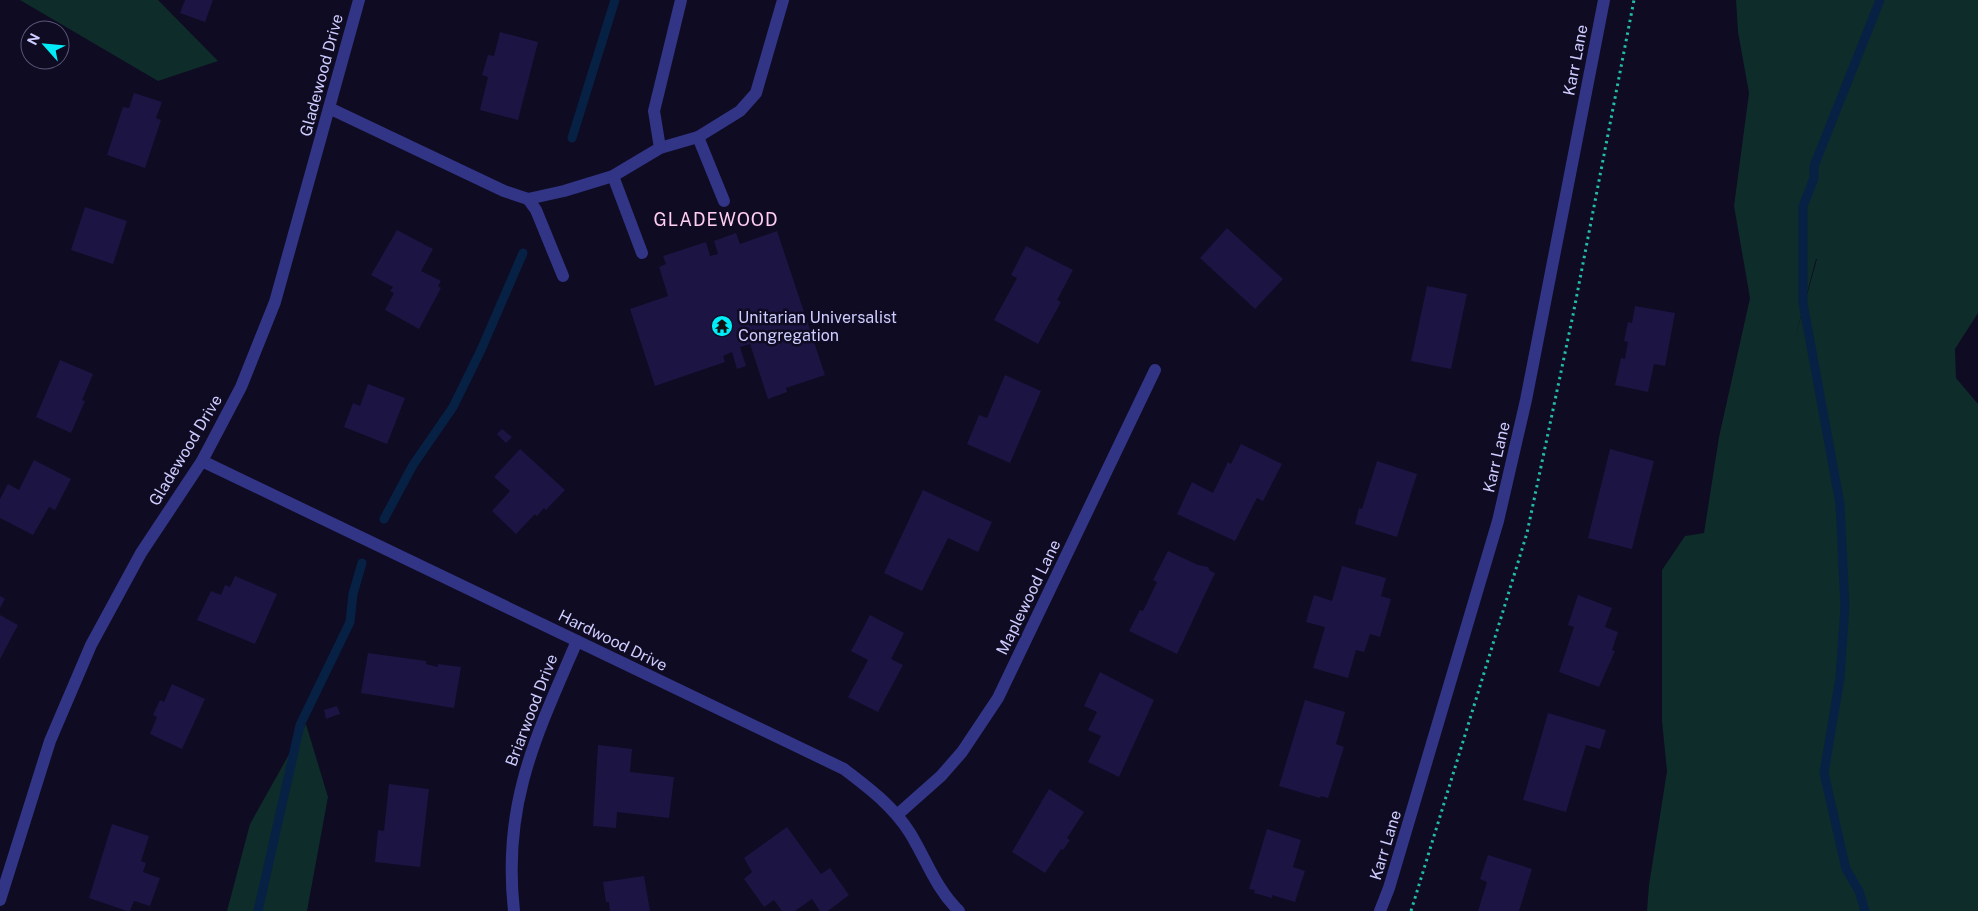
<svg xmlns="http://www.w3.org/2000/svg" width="1978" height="911" font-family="'Public Sans',sans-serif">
	<rect width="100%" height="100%" fill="#0e0b22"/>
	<g fill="#0e2c29" fill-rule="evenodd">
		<polygon points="20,0 158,0 218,61 158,81"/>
		<path d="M1736,0H1978V313L1955,349L1956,378L1978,404V911H1647L1649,885L1667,771L1662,721V570L1685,536L1704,533L1719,437L1750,298L1734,206L1749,93L1738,32ZM1816,259H1817L1795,338Z"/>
		<polygon points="306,724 328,797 307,911 227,911 250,824"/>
	</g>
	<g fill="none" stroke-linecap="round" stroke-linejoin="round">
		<g stroke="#072145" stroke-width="9">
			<polyline points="572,138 615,0"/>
			<polyline points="384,519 413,465 453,407 481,350 523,253"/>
			<polyline points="258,911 300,725 350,622 353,594 362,563"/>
			<polyline points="1865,911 1859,891 1846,869 1824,773 1840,678 1845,607 1840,504 1803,303 1803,206 1814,178 1814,166 1880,0"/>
		</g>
	</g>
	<g fill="#1c1544">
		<polygon points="185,0 213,0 205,22 180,13"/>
		<polygon points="500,32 538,42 518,120 480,110 488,77 482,75 488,55 494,56"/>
		<polygon points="134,93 162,102 156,118 161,120 145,168 107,155 123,107 129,108"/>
		<polygon points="85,207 127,221 113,264 71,250"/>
		<polygon points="1227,228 1283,279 1255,309 1200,258"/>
		<polygon points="397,230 433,249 421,271 441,281 438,286 441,288 419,329 385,310 394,293 390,291 393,287 371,275"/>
		<polygon points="777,231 825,375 786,388 787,392 768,399 750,344 740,347 746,366 737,369 732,352 723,356 725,362 655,386 630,309 668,296 659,267 666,264 663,256 706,242 710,256 718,254 714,241 736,233 740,244"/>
		<polygon points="1026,246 1073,270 1057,300 1061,302 1038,344 994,320 1017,278 1011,275"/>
		<polygon points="1427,286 1467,294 1451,369 1411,361"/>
		<polygon points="1635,306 1675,313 1665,366 1654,364 1648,392 1615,385 1621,358 1625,359 1628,342 1624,341 1628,322 1632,323"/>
		<polygon points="60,360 93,374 82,400 85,401 71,433 36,417"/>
		<polygon points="1005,375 1041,391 1010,463 967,444 979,415 987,418"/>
		<polygon points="368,384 405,398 387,444 344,427 353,403 360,406"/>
		<polygon points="502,429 512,437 506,443 497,434"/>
		<polygon points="1241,444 1282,464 1263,501 1257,498 1235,541 1177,514 1192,482 1213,493 1228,462 1231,464"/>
		<polygon points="520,449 565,490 546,510 544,508 537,516 535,514 516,534 492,511 510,491 494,477"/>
		<polygon points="1610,449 1654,461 1632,549 1588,538"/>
		<polygon points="34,460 71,479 55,510 49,507 33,535 0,518 0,499 8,484 19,490"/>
		<polygon points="1377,461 1417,474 1397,537 1355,524 1359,508 1362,509"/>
		<polygon points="923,490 992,522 978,552 948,538 922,591 884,573"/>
		<polygon points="1168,551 1198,565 1208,567 1210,571 1215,573 1177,654 1129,631 1140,610 1143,611 1157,582 1153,580"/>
		<polygon points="1342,566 1386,578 1381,596 1391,599 1380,637 1370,634 1364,652 1356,650 1348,678 1313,668 1325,627 1306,622 1314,595 1332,601"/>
		<polygon points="235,576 277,594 255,644 197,620 211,591 221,595 225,585 230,587"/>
		<polygon points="1578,595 1612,608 1605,627 1618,632 1612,650 1615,651 1599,687 1559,672 1574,627 1568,625"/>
		<polygon points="0,596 5,599 0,608"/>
		<polygon points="0,615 18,625 0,659"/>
		<polygon points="870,615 904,633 891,659 903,665 878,712 848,697 868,660 851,651"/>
		<polygon points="368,653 426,661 426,664 438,667 438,664 461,667 454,708 361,693"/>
		<polygon points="1100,672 1154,700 1119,777 1088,762 1101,736 1088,730 1097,712 1084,706"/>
		<polygon points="172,684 205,699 182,749 150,734 157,717 153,715 160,700 164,702"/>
		<polygon points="1305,700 1345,712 1336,744 1344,747 1328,798 1321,796 1320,798 1279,786"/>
		<polygon points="337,706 340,714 326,719 324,710"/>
		<polygon points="1548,713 1606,730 1600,749 1586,745 1566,812 1523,800"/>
		<polygon points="598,745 632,749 630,772 674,777 669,818 617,812 616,828 593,826"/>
		<polygon points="389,784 429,789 420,867 375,862 378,830 384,831"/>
		<polygon points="1049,789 1084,812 1067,838 1070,840 1063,850 1061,849 1045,873 1012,852"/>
		<polygon points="112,824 149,836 141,861 146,863 143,872 160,878 150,906 134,901 130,911 127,911 89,898"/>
		<polygon points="787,827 821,874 830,868 849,895 828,911 820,911 812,899 795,911 782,911 774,900 764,907 744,879 752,872 744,858"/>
		<polygon points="1267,829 1301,840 1293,867 1305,871 1295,902 1272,895 1272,898 1254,893 1255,890 1249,889"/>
		<polygon points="1488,855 1532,869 1519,911 1478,911 1487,882 1480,879"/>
		<polygon points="644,876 650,911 610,911 609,902 606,902 603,882"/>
	</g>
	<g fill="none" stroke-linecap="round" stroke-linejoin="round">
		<polyline stroke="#23bca9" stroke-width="3" stroke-dasharray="2.5 4" stroke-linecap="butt" points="1411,911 1527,533 1573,315 1634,0"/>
		<g stroke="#323485" stroke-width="12">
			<polyline points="329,108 504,191 528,199 564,191 613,176 660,148 698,137 740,111 756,93 783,0"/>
			<polyline points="698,137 724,201"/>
			<polyline points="660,148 654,111 681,0"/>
			<polyline points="613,176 642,253"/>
			<polyline points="528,199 536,210 563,276"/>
		</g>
		<g stroke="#323485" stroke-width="12">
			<path d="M202,461L844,769C869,788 893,806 910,833C926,859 936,889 959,911"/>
			<polyline points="897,815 941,776 962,752 998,698 1155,370"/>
			<polyline points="0,900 50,741 91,645 141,553 202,461 241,387 275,302 359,0"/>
			<path d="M514,911C502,804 536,736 577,641"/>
			<polyline points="1380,911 1389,888 1498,521 1526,400 1604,0"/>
		</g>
	</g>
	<defs>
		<g id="temple-disc" transform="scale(1.125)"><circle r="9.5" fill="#00edf7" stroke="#0e0b22"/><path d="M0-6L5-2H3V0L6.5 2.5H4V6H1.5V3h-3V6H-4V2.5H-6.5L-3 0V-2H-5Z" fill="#111"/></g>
	</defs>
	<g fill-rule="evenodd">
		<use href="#temple-disc" x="722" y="326"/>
	</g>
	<g text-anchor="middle" stroke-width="5" stroke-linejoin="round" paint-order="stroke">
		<g font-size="16" fill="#ceccff" stroke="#0e0b22">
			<text transform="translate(1575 60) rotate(-79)" y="6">Karr Lane</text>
			<text transform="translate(321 75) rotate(-75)" y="6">Gladewood Drive</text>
			<text transform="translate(185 450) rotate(-59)" y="6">Gladewood Drive</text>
			<text transform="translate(1496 457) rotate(-77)" y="6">Karr Lane</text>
			<text transform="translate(1028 597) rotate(-64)" y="6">Maplewood Lane</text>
			<text transform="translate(613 640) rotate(26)" y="6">Hardwood Drive</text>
			<text transform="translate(531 710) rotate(-69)" y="6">Briarwood Drive</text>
			<text transform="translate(1385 845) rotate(-73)" y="6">Karr Lane</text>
		</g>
		<g font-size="16" fill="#ceccff" stroke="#0e0b22" text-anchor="start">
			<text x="738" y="323">Unitarian Universalist<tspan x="738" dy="18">Congregation</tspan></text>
		</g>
		<g font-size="18" letter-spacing="1" fill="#ffcef0" stroke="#0e0b22">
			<text x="716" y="226">GLADEWOOD</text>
		</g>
	</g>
	<g transform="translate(45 45) rotate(297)"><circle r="24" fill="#0e0b22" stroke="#5b587a"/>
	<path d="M0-4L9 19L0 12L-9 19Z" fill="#00edf7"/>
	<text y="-8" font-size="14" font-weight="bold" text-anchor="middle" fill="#ceccff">N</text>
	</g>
</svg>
